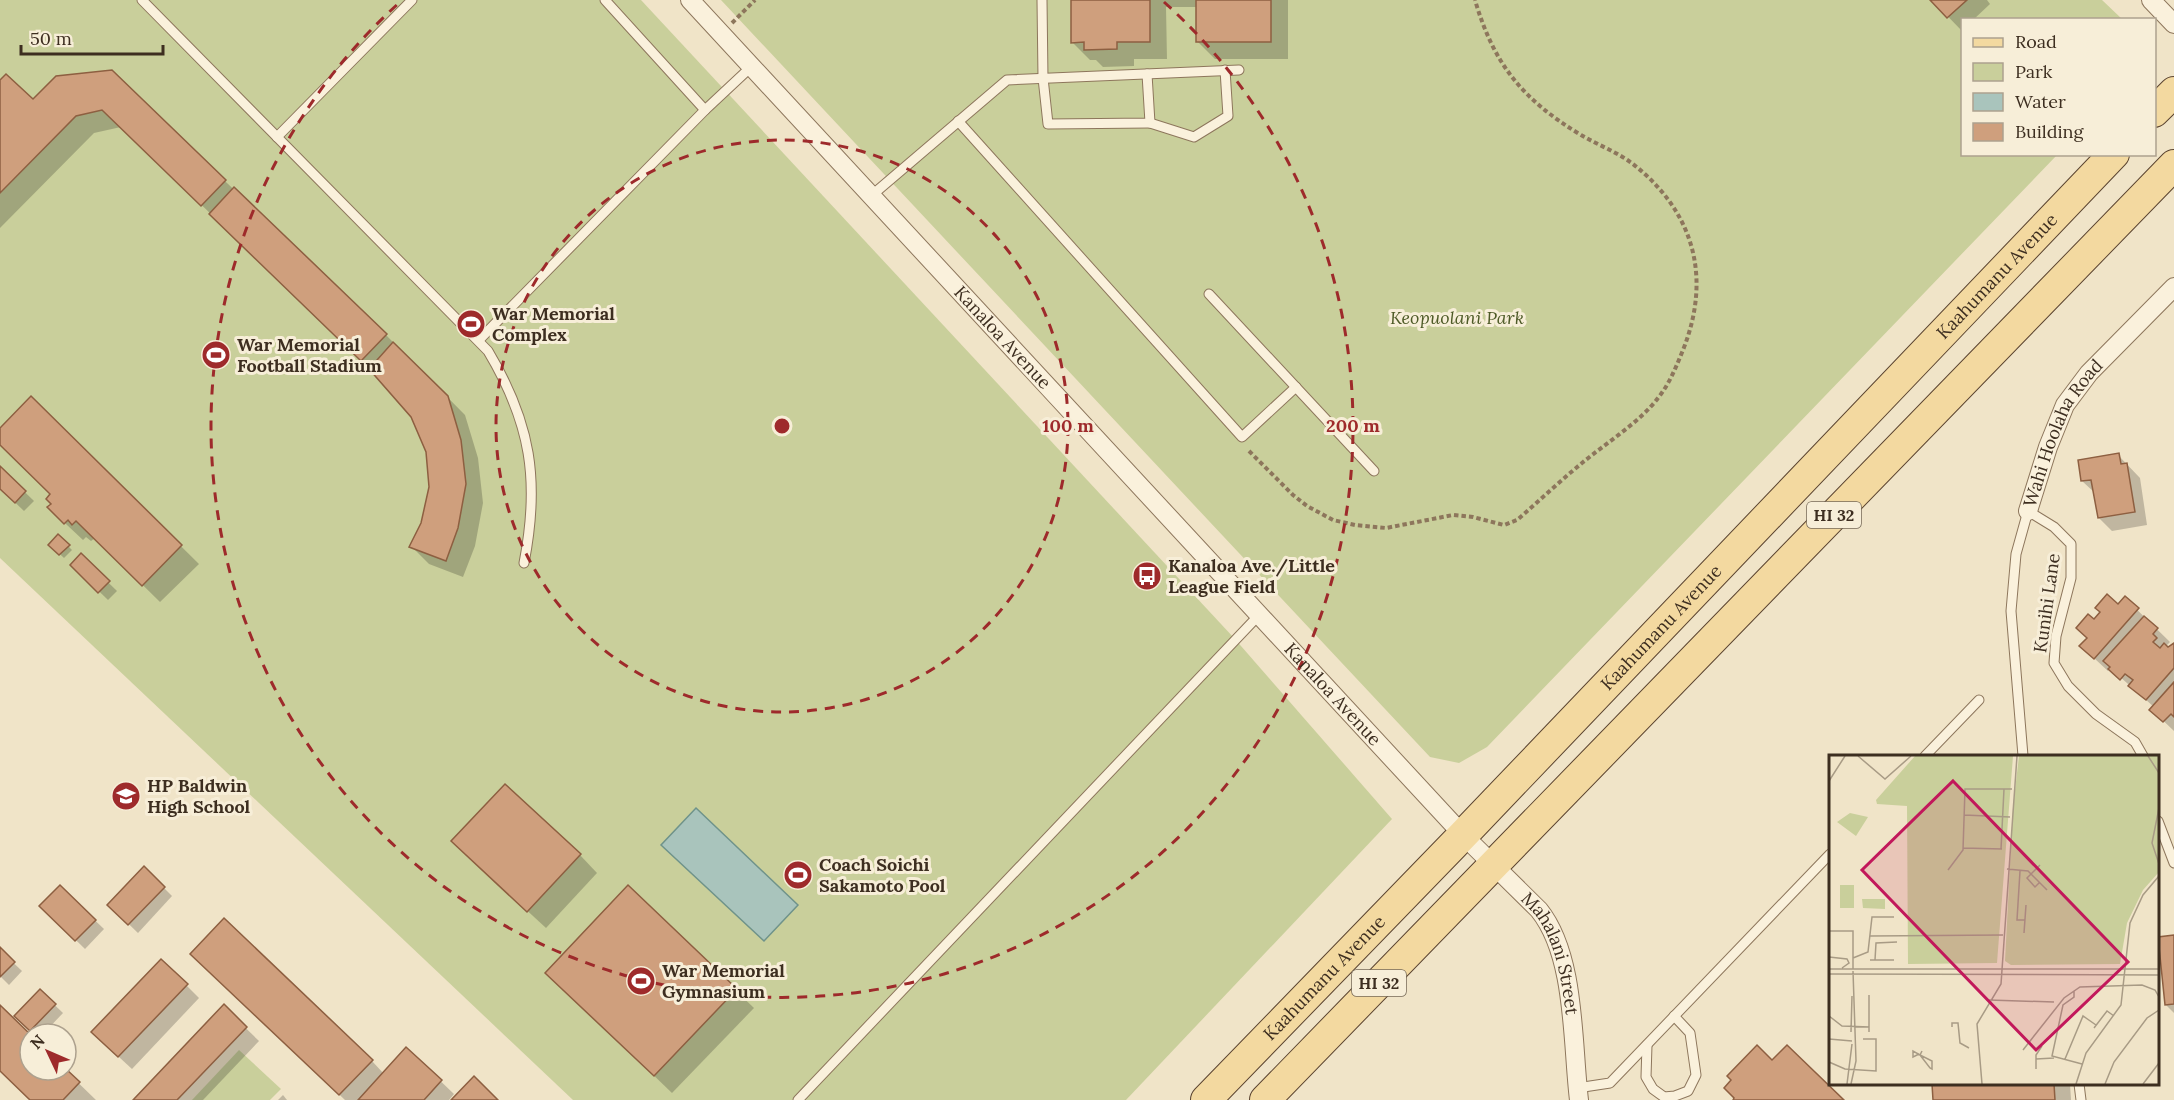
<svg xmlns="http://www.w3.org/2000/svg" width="2174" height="1100" font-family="Lora,serif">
	<rect width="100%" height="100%" fill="#f0e4c8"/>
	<g fill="#c9cf9b">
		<polygon points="0,0 641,0 1234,638 1392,819 1126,1100 573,1100 0,558"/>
		<polygon points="721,0 2102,0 2122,19 1962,20 1962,154 2057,155 1487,747 1459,763 1430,757"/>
		<polygon points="239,1050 281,1089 270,1100 192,1100"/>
	</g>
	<polygon fill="#a9c4bc" stroke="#6f938a" stroke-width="1.5" points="696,808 798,905 764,941 661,845"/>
	<g fill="#0003">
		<polygon points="1072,0 1288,0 1288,59 1215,59 1197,41 1197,7 1166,7 1167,59 1134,59 1134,66 1103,67 1096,60 1090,60 1072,42"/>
		<polygon points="1932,0 1987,0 1990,4 1973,20 1962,20 1962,29 1961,30"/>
		<polygon points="111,72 386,335 465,415 478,458 483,503 475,546 463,577 429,564 411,546 423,523 430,487 427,451 412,416 371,369 121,127 94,133 0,228 0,82 33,101"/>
		<polygon points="31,398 199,564 160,602 95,538 91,541 86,537 83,540 67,525 49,507 53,504 52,494 0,443 0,430"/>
		<polygon points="2118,455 2140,478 2147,525 2112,531 2099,518 2095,493 2082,481"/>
		<polygon points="0,468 34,501 24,511 0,488"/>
		<polygon points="58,536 72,550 64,558 50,545"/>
		<polygon points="81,556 117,591 108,600 72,565"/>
		<polygon points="2125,598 2170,642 2165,647 2168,649 2174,645 2174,731 2151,709 2154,707 2110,668 2108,671 2081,646 2088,638 2094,621 2118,606"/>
		<polygon points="580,855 597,873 546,928 471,859"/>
		<polygon points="144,868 172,896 138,933 109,905"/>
		<polygon points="60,887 104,929 85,949 41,906"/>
		<polygon points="628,887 754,1008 672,1093 565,990"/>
		<polygon points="2174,937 2174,1013 2166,1005"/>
		<polygon points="0,950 22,971 9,985 0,976"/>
		<polygon points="210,971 372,1061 384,1074 407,1049 454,1094 449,1100 345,1100"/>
		<polygon points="186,985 199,998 132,1069 106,1045"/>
		<polygon points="40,991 63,1013 43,1034 35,1034 16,1016"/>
		<polygon points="224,1007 259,1041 203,1100 135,1100"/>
		<polygon points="0,1008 30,1036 30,1070 65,1070 96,1100 32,1100 0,1070"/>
		<polygon points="1934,1084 2070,1084 2071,1100 1935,1100"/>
		<polygon points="283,1095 287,1100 278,1100"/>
	</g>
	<g fill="#cf9f7d" stroke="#8d5f41" stroke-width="1.5">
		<polygon points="1071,0 1150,0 1150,42 1117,42 1117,49 1084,50 1084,42 1071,43"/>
		<rect x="1196" y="0" width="75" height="42"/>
		<polygon points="1930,0 1967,0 1947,18"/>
		<polygon points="112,70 226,180 201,206 102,110 76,116 0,193 0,80 6,74 33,99 56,76"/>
		<polygon points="234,187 387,334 361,361 209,214"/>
		<polygon points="393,342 448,396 461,440 466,484 458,528 446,561 409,547 421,523 429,487 426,452 411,417 369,369"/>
		<polygon points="31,396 182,545 142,586 76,521 72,525 68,520 64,524 47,507 51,504 46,499 50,494 0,445 0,428"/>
		<polygon points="2119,453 2121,464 2127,463 2135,512 2098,518 2091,480 2081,481 2078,460"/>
		<polygon points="0,466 26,491 15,503 0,489"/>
		<polygon points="58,534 70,545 59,555 48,545"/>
		<polygon points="81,553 110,581 98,593 70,565"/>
		<polygon points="2107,594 2118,604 2125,596 2139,608 2094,659 2079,646 2087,638 2076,628 2088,614 2094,619 2100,612 2095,608"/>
		<polygon points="2144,616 2158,628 2153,634 2157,638 2153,642 2160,648 2164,643 2168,647 2174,643 2174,668 2146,700 2128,686 2133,680 2125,674 2120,680 2108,669 2110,667 2103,661"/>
		<polygon points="2174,682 2174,717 2171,714 2163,722 2149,710"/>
		<polygon points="505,784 581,854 527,912 451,841"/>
		<polygon points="144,866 165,887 128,925 107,905"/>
		<polygon points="60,885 96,920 75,941 39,906"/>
		<polygon points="628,885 737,989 654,1076 545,973"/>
		<polygon points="224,918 373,1060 339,1095 190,954"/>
		<polygon points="2174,935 2174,1004 2165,1005 2158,937"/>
		<polygon points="0,947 15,962 0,977"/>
		<polygon points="161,959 188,984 118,1057 91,1032"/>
		<polygon points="40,989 56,1004 30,1031 14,1016"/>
		<polygon points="224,1004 247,1027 177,1100 133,1100"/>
		<polygon points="0,1005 30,1034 30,1070 66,1069 80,1082 63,1100 30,1100 0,1071"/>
		<polygon points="1757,1045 1772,1060 1787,1045 1844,1100 1733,1100 1734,1098 1724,1088 1731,1080 1727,1076"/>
		<polygon points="406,1047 442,1080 424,1100 358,1100"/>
		<polygon points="474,1076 498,1100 451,1100"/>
		<polygon points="1932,1084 2054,1084 2055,1100 1933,1100"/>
	</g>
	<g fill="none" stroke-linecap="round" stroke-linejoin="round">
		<g stroke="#8d765c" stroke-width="11">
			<g id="service">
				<path d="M142,0L488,351C531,423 540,481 524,563"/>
				<polyline points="605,0 705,110"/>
				<polyline points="1042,0 1043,78 1048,124 1150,123 1147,74"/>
				<polyline points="958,121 1242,437 1296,387"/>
				<polyline points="1150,123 1194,137 1228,116 1225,70"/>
				<polyline points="277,137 412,0"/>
				<polyline points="871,196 1007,80 1239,70"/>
				<polyline points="1209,294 1374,471"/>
				<polyline points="479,340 705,110 751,67"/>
				<polyline points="1925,756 1979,700"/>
				<polyline points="2023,756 2011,611 2016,554 2028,511 2054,527 2071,544 2071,578 2056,636 2054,663 2068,686 2096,714 2135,742 2143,756"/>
				<polyline points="2158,821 2174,863"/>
				<polyline points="1647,1045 1646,1077 1653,1089 1664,1097 1675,1096 1688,1091 1696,1075 1690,1033 1674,1016"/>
				<polyline points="2079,1084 2081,1100"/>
				<polyline points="1577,1088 1610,1083 1830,854"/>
				<polyline points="798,1100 1260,614"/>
			</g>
		</g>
		<g stroke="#8d765c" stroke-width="20">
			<g id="minor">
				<path id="s1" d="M690,0L1463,835L1539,910C1576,956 1572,1043 1579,1100"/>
				<polyline points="2151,0 2174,24"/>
				<path id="s2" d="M2028,511L2048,447L2065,405L2089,373L2174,287"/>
			</g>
		</g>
		<g stroke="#5b4430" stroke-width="32">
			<g id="primary">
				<polyline points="2154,112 2174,92"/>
				<path id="s3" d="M1206,1100L1463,835L2114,154"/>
				<polyline points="1265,1100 2174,165"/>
			</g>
		</g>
		<g stroke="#8d765c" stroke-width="4" stroke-dasharray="4.5 3" stroke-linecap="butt">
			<polyline points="732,23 755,0"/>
			<path d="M1249,451L1293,495L1307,506L1333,520L1355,525L1386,528L1453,515L1473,517L1504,525L1517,520C1539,501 1560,481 1582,463C1605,444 1641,421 1658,398C1670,383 1676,367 1683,350C1712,277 1694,212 1633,164C1617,152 1598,145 1581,135C1523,100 1494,65 1475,0"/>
		</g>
		<use href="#service" stroke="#faf1dc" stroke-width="9"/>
		<use href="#minor" stroke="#faf1dc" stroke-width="18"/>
		<use href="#primary" stroke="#f3d9a0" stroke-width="30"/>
	</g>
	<g fill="none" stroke="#9e2a2b" stroke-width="3" stroke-dasharray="10 8">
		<circle cx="782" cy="426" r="286"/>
		<path d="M1164 2A571 571 0 1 1 400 2"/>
	</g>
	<defs>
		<g id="stadium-disc" transform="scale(1.5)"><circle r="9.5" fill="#9e2a2b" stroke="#f7eed8"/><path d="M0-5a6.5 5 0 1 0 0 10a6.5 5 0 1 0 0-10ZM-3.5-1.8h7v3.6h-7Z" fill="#fff"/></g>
		<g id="bus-disc" transform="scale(1.5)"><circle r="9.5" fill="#9e2a2b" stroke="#f7eed8"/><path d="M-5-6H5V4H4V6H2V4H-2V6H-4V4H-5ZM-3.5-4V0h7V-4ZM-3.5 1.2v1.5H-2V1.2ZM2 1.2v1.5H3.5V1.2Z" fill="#fff"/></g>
		<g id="school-disc" transform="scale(1.5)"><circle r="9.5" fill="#9e2a2b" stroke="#f7eed8"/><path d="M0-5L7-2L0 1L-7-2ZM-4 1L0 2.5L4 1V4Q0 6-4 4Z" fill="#fff"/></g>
	</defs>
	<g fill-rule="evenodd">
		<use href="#stadium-disc" x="471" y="324"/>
		<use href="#stadium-disc" x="216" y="355"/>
		<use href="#bus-disc" x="1147" y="576"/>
		<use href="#school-disc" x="126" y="796"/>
		<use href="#stadium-disc" x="798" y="875"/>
		<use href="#stadium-disc" x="641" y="981"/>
	</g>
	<g text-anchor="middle" stroke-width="6" stroke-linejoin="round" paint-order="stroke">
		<g fill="#f7eed8" stroke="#756857" stroke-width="1.5">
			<rect x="1807" y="502" width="54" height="26" rx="4.5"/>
			<rect x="1352" y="970" width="54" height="26" rx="4.5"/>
		</g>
		<g font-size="16" font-weight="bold" fill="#3d2e20">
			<text x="1834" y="521">HI 32</text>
			<text x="1379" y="989">HI 32</text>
		</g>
		<g font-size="18" fill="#3d2e20" stroke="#f7eed8">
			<text dy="6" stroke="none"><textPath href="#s3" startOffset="1142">Kaahumanu Avenue</textPath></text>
			<text dy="6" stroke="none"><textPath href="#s1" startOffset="460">Kanaloa Avenue</textPath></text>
			<text dy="6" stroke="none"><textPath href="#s2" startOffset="86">Wahi Hoolaha Road</textPath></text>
			<text transform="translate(2047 603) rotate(-82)" y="6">Kunihi Lane</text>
			<text dy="6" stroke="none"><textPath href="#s3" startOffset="656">Kaahumanu Avenue</textPath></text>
			<text dy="6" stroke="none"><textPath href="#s1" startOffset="946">Kanaloa Avenue</textPath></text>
			<text dy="6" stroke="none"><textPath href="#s1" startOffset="1290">Mahalani Street</textPath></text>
			<text dy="6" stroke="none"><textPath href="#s3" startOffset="170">Kaahumanu Avenue</textPath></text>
		</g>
		<g font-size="18" font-weight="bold" fill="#3d2e20" stroke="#f7eed8" text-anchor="start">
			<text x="492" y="320">War Memorial<tspan x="492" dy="21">Complex</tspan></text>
			<text x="237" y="351">War Memorial<tspan x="237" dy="21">Football Stadium</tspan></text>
			<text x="1168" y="572">Kanaloa Ave./Little<tspan x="1168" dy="21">League Field</tspan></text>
			<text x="147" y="792">HP Baldwin<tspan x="147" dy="21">High School</tspan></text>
			<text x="819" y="871">Coach Soichi<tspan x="819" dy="21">Sakamoto Pool</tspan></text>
			<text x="662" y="977">War Memorial<tspan x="662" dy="21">Gymnasium</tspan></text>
		</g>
		<g font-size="18" font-style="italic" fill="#4d5a26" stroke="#f7eed8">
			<text x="1457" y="324">Keopuolani Park</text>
		</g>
	</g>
	<g transform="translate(1829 755)">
		<rect width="330" height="330" fill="#f0e4c8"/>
		<path d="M86,1H184L168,208L79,209L78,51L48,49L47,45ZM190,1H330V117L314,135L298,168L291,209L182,210L176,206L184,52ZM21,58L39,62L27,81L8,67ZM11,130H25V153H11ZM33,144H56V154L34,153Z" fill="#c9cf9b"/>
		<path fill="none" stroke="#a89b85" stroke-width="1.5" d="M29,1L56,24L82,1M319,1L330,18M0,26L16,1M330,53L323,88L330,109M135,60L181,62M134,93L173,94M172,94L175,34M178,114L199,116L218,135M119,115L134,95L136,34H183M191,116L188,165H196M210,128L206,132L198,123L211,110M0,176H24V214M195,178L197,150M41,181L174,180M0,202L18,204L20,208L13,213M24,203L39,197L43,162H65M41,205H65M46,205L47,188L68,187M0,214H330M0,219L330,220M245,236V242L234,250L223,301L253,309M40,240V272M160,245L225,247M0,261L13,271L40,272V277M123,272V268H129L131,288L140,293M265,273L278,256L285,261M22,277L23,241M0,284L23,286M194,295L235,243L251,232L313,230L326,235L330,242M90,299L84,302V296L91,300L93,296M91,300L103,306V314L101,313ZM207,304L225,303M236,304L254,261L267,270M0,307L16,314L47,316V284H34M207,314V300L213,291M18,329L23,289M22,329L27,306L24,216M153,329L148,269L172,229L188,1M247,329L257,298L292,250L301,168L314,140L330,121M276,329L285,307L318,263L330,255M314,329L330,308"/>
		<path fill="#c2185b" fill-opacity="0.15" stroke="#c2185b" stroke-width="3" d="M124,26L299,207L207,295L33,115Z"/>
		<rect width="330" height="330" fill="none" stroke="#3d2e20" stroke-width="3"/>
	</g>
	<circle cx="782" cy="426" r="9" fill="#9e2a2b" stroke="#f7eed8" stroke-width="3"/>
	<g font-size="18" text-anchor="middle" font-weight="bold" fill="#9e2a2b" stroke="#f7eed8" stroke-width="6" stroke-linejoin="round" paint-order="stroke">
		<text x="1068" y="432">100 m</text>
		<text x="1353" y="432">200 m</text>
	</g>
	<rect x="1961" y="18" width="195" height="138" fill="#f7eed8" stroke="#ada18e" stroke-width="1.5"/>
	<rect x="1973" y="38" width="30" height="9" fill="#f3d9a0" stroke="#ada18e" stroke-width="1.5"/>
	<text x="2015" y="48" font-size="18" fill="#3d2e20">Road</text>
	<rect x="1973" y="63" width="30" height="18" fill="#c9cf9b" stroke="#ada18e" stroke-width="1.5"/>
	<text x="2015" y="78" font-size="18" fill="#3d2e20">Park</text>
	<rect x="1973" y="93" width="30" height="18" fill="#a9c4bc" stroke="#ada18e" stroke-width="1.5"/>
	<text x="2015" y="108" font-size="18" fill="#3d2e20">Water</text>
	<rect x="1973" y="123" width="30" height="18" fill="#cf9f7d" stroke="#ada18e" stroke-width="1.5"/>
	<text x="2015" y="138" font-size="18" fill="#3d2e20">Building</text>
	<g transform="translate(48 1052) rotate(314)"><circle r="28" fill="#f7eed8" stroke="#ada18e" stroke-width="1.5"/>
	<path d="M0-4.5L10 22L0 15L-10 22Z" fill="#9e2a2b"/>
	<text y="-9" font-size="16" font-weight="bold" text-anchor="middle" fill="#3d2e20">N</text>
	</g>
	<path d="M21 45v9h142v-9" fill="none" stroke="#3d2e20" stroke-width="3"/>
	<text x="30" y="45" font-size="18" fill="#3d2e20" stroke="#f7eed8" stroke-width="4.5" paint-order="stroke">50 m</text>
</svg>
